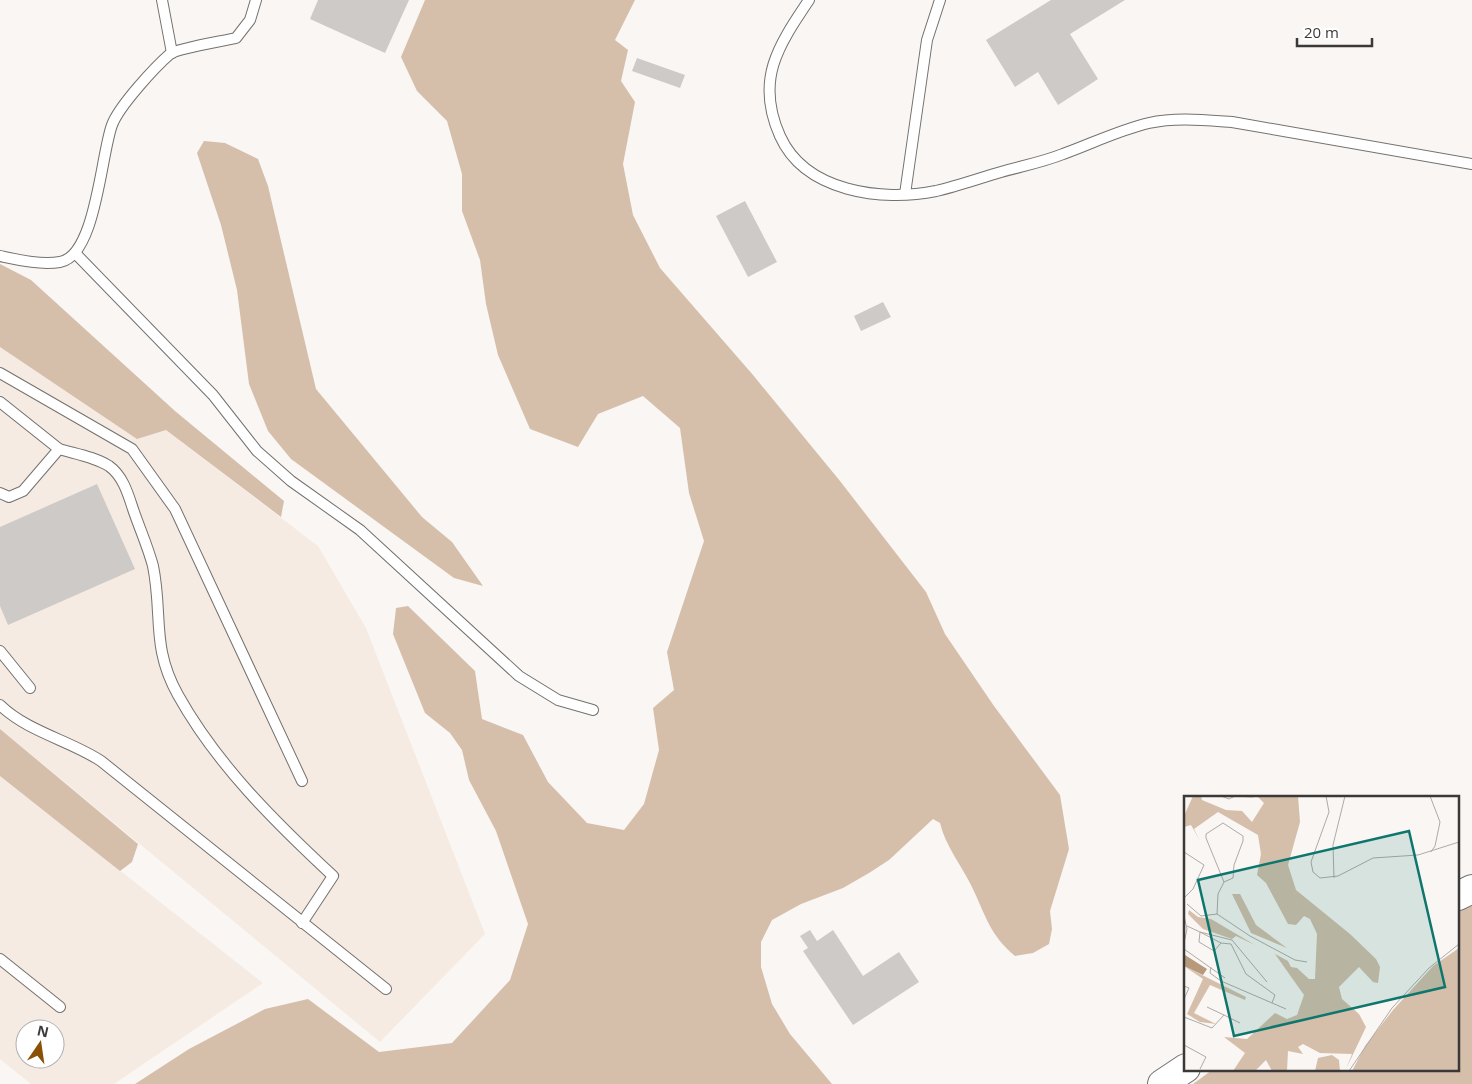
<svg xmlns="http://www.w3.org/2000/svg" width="1472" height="1084" font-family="'Open Sans',sans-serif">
	<rect width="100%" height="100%" fill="#faf6f3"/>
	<g fill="#f5ebe2" fill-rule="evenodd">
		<polygon points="0,347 166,430 318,546 366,628 485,934 380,1042 0,729"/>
		<path d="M0,776L263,983L114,1084H31L0,1059ZM25,1029H55V1059H25Z"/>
	</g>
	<g fill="#d5bfab">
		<path d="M425,0H635L615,40L628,50L621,81L635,102L623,164L633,215L660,268L753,375L840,481L926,592L945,634L994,706L1060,795L1069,849L1050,911L1052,929L1049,944L1033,953L1015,956C989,935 985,913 971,885C960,863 946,847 940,823L933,819L889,860L869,873L843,888L801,904L772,920L761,942V967L772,1004L790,1034L832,1084H135L189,1049L265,1009L308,999L379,1052L452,1043L510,980L528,924L496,831L469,780L462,750L450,733L425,713L393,634L396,608L408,606L475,671L482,719L523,735L548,782L587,823L624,830L644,804L659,750L653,708L674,690L667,652L704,541L689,493L680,428L643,396L598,414L578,447L530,429L498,355L486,304L480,260L462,211V174L447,121L417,91L401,57Z"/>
		<polygon points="204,141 225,143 258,159 268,186 316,389 422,517 452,542 483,586 454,578 291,459 268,431 249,384 237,290 221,225 197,153"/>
		<polygon points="0,264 31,280 175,411 284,501 281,517 166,430 137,439 0,347"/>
		<polygon points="0,729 138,844 132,862 120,871 0,776"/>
		<polygon points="1472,903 1472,1084 1193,1084 1212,1070 1458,1070 1458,910"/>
	</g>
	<g fill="#cecac7">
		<polygon points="318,0 409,0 385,53 310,19"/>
		<polygon points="1051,0 1125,0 1070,34 1098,79 1058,105 1038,72 1015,87 986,40"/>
		<polygon points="637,58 685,75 680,88 632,71"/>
		<polygon points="745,201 777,262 748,277 716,216"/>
		<polygon points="883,302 891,317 861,331 854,316"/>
		<polygon points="97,484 135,569 8,625 0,606 0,527"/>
		<polygon points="810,930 817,941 833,930 863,976 899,952 919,982 853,1025 803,951 808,948 800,936"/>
	</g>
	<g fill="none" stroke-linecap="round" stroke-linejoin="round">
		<g stroke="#74716e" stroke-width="12">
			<g id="lane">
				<polyline points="162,0 172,53"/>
				<path d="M809,0C778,46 755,80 780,136C805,192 882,202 936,191C958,186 980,178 1001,172C1022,166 1043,162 1063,154C1091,144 1119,130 1149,123C1175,117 1204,120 1232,122L1472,164"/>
				<polyline points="905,194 927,40 940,0"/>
				<polyline points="76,254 213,395 257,451 291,481 360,530 519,676 558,700 593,710"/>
				<path d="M0,256C19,260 40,265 60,262C96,256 101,154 112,125C119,106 155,67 170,54C178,48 224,41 236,38L250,20L256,0"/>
				<polyline points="0,373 132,449 175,509 302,781"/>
				<polyline points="0,402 59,449 23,491 9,497 0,493"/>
				<path d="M59,449C76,454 95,457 109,466C123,476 128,494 133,509C139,527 148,547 153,566C163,615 151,647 178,695C217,765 275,822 333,876L302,923"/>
				<polyline points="0,651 30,688"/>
				<path d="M0,705C28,732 69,740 101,761L386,989"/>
				<polyline points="0,959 60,1007"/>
			</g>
		</g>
		<g stroke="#74716e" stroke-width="30">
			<g id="secondary">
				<polyline points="1458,896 1472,889"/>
				<polyline points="1162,1084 1186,1068"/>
			</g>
		</g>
		<use href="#lane" stroke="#fff" stroke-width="10"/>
		<use href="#secondary" stroke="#fff" stroke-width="28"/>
	</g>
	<g transform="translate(1184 796)">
		<rect width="275" height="275" fill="#faf6f3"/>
		<path d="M9,0H17L18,4L42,14L58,15L68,26L80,7L73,0H114L116,26L104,69L112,94L166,138L192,163L196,171L194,187L189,186L175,171L155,191L158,203L175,218L182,231L162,273L168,258L136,257L119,248L114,251L119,258L104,255L103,275H88L82,264L71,275H49L61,257L40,241L63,243L91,217L103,223L113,219L120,199L91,158L104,165L107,171L113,172L125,183H131L133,138L126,123L120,120L112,129L104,128L82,87L73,79L77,58L74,39L34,16L10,33L16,45L7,29L0,31V20ZM48,98H56L72,129L103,152L67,137ZM5,114L14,121L27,123L71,149L52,140L48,143L19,133L4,118ZM275,152V275H168L181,250L209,214L249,170ZM0,170L62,201L61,204L26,189L10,217L32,228L16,226L3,218L19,183ZM148,259L155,264L156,275H131L134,262Z" fill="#d5bfab"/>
		<path d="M1,159L23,173L19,179L0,170Z" fill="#b7997c"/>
		<path fill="none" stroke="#aeaaa8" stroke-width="1" d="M37,0L45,3L51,0M51,0L69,1M142,0L145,16L127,66L129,76L136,82L154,80L189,62L234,59L275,46M246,0L256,26L251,50L247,56M0,56L20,69L9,93L0,102M150,82L149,49L161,0M3,108L17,120L33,118L34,98L40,86L22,42V38L39,27L59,40V45L50,69L49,82L40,86M33,118L66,140L111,164L123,166M0,120L3,133L0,147M3,130L16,136L37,147L30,155L15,146L16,136L48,144L83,186M37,147L47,148L62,178L91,199L88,207M0,153L41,182M27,171L26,177L37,185L102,213M0,190L5,192L0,203M23,211L40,219M0,221L28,232L40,219L56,227M0,249L22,261L16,273M165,275L208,212L245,172L275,148"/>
		<path fill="#0f766e" fill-opacity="0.15" stroke="#0f766e" stroke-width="2.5" d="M225,35L261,191L50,240L14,84Z"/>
		<rect width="275" height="275" fill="none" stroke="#3b3938" stroke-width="2.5"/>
	</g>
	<g transform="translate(40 1044) rotate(13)"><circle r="24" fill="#ffffff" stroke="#b1b0af"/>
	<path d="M0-4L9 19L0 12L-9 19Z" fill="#8a5106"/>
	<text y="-8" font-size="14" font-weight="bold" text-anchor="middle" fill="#3b3938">N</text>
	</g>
	<path d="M1297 38v8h75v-8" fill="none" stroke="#3b3938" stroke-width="2.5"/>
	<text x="1304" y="38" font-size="15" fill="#3b3938" stroke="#ffffff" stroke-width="4" paint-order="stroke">20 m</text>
</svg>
